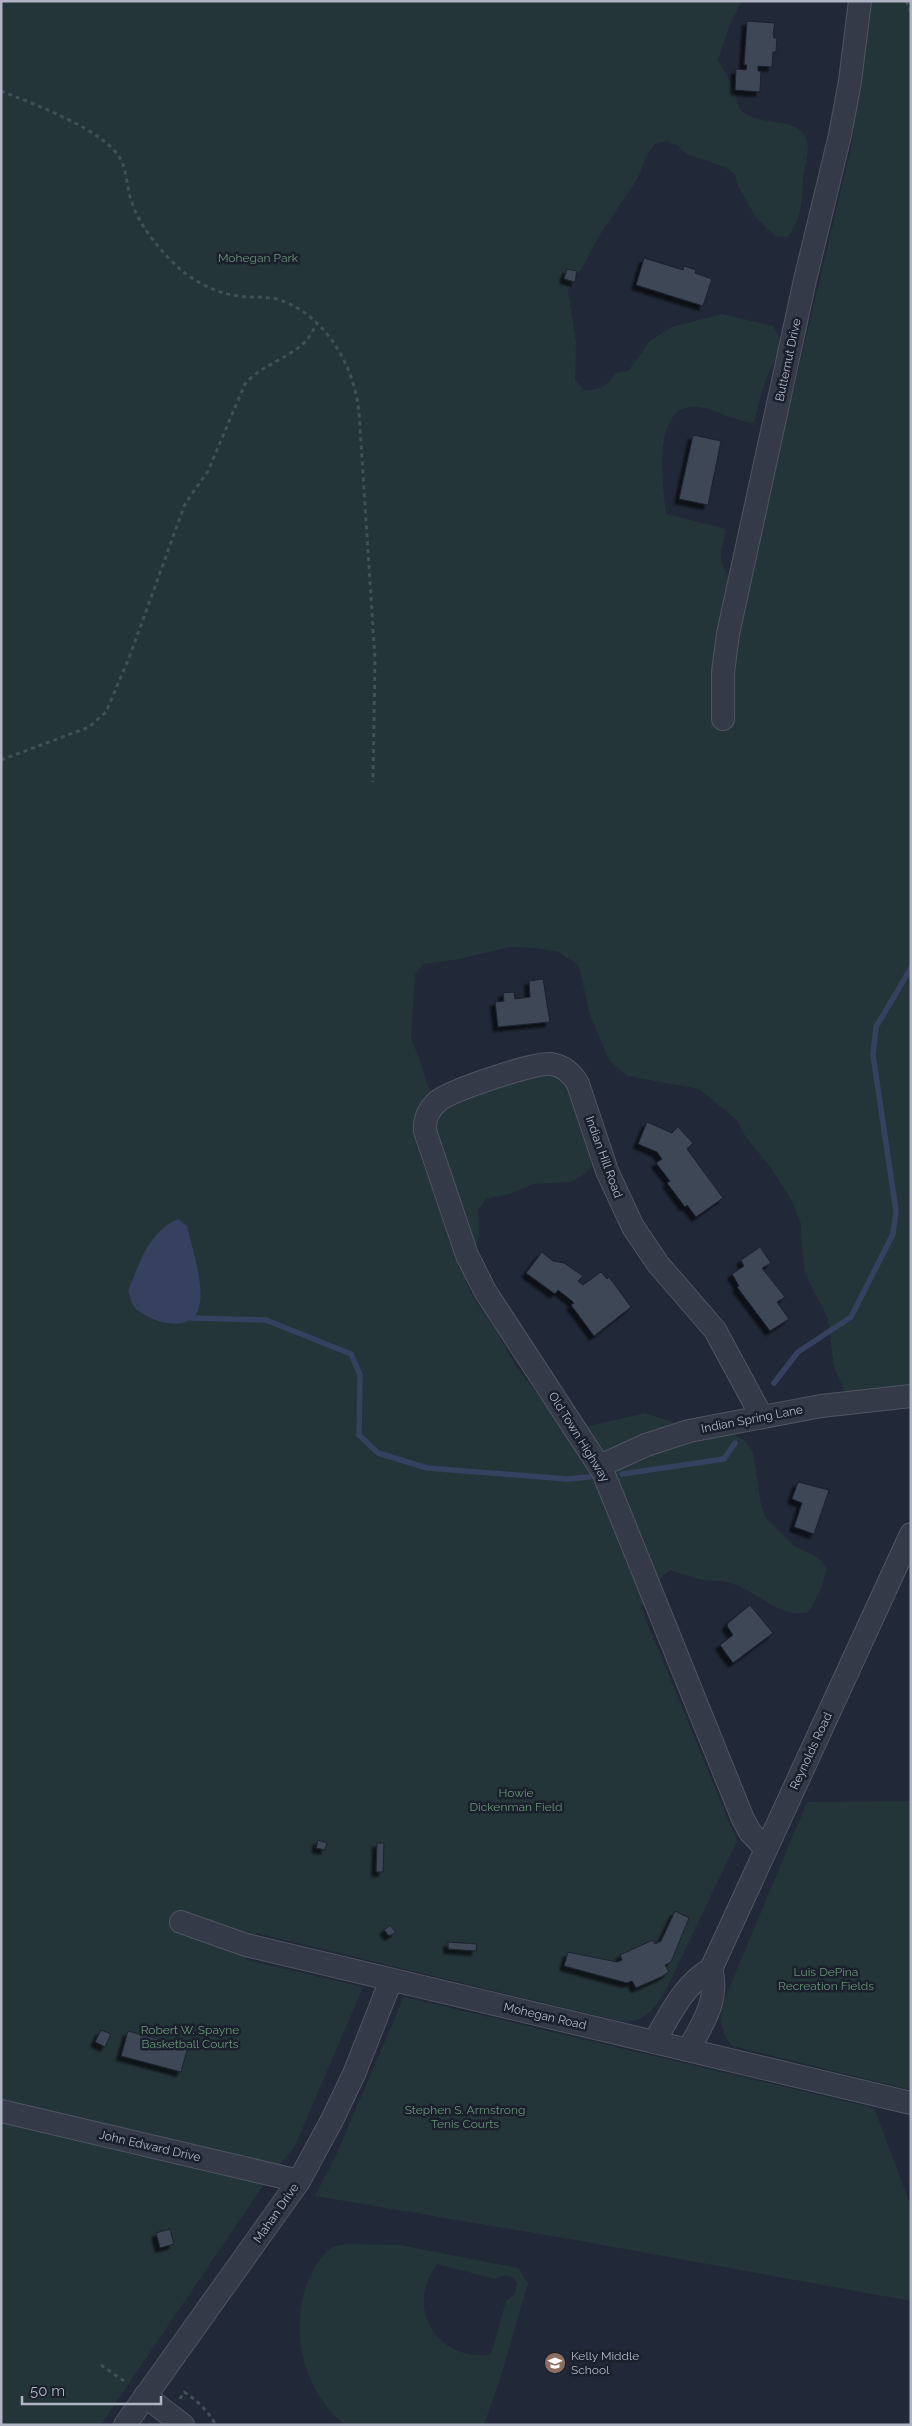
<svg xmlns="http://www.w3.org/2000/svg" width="912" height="2426" font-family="Raleway,sans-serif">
	<defs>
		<filter id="shadow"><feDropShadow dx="-4.5" dy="4.5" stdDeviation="1" flood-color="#0009"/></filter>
	</defs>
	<rect width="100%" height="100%" fill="#212837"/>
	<g fill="#243539" fill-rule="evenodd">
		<path d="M1,1H742L730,24L718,60C724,71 731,82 735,94C737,98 737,105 739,108C754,129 803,114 807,142C810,155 804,167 803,180C802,201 802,220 787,237L775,236L757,219L738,186L735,174L725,167L687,154L678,146L667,141L655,144L647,154L638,178L599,236L581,270L572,279L568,291L576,342L575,381L585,390C602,390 606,386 616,373L628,371L651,340L672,327L722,314L773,326L780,338L778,351L763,387L754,423C734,422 718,409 698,407C650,402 663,485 666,514L726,529C718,563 717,567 746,589L851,148L872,1H911V1405L860,1410L844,1390L834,1367L828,1319L805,1274L802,1249L801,1224L792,1201L771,1168L743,1133L737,1120L699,1089L627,1076L609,1060L590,1015L579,966L559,952L536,948L510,947L459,959L423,964L415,975L411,1038L421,1063L428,1087L436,1098L543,1068L564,1081L576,1105L581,1130L590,1154L591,1167L582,1176L571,1182L533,1184L510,1194L486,1199L478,1210L479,1236L468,1271L467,1284L472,1296L495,1329L515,1365L548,1408L580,1428L645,1413L670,1421L707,1437L733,1434L745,1441L753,1452L761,1505L766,1518L794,1546L818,1557L826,1568C824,1585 817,1599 807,1613C775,1617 759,1591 730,1583C721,1580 712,1582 704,1580C692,1578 681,1573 670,1570C656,1580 650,1593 641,1608L737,1841L664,1994C653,2011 642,2024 620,2021L256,1933L246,1960L363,1987L295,2146L266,2181L101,2425H1Z"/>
		<path d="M911,1801V2090L733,2046C721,2036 720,2019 722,2005L807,1802Z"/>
		<polygon points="404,1997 874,2108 911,2206 911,2301 570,2239 315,2196 336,2155"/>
		<path d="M348,2244L400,2245L518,2268L528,2283L500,2379L484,2425H345C324,2408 309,2383 303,2357C295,2323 301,2273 330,2249C334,2245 342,2245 348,2244ZM437,2264L495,2279C504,2274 511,2274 517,2283L515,2294L506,2301L491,2355C437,2361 404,2309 437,2264Z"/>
	</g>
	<path fill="#35415e" d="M178,1219L187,1226C192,1248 205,1286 199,1307C192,1335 150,1322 136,1309C132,1305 130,1296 128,1291C140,1263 148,1232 178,1219Z"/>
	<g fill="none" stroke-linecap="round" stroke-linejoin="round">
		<g stroke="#35415e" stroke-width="5.5">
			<polyline points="192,1318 266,1320 351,1354 360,1375 359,1435 378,1453 427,1468 567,1479 589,1477"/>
			<polyline points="774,1383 798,1352 851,1317 893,1234 896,1211 873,1055 876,1027 911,968"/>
			<polyline points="622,1474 724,1459 735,1443"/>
		</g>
	</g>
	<g fill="#3d4657" stroke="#1c212e" filter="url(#shadow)">
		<polygon points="747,21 775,23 773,34 774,38 777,38 776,52 773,52 772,67 758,66 758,71 761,71 760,92 735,90 736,69 746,70 747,65 744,65"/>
		<polygon points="644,258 683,270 684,266 696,270 695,273 712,279 703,306 636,285"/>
		<polygon points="567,269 577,271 575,282 564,279"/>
		<polygon points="693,435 721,441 708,505 679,499"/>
		<polygon points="543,979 550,1022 498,1027 495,1002 504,1001 503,993 514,992 515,999 530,997 529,981"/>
		<polygon points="647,1122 672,1133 678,1127 693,1143 687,1149 723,1198 696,1217 687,1205 685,1207 667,1183 670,1181 656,1163 662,1159 657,1152 638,1144"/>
		<polygon points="760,1247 771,1263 762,1268 785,1297 777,1302 789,1319 770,1331 737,1287 739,1286 732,1274 744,1266 741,1260"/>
		<polygon points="542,1252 553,1261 564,1263 583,1276 578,1281 583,1285 601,1272 607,1279 609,1277 631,1307 594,1336 571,1305 574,1303 572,1301 558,1290 555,1294 526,1273"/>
		<polygon points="798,1482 829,1490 814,1534 794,1527 802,1503 792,1499"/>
		<polygon points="750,1605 773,1633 733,1663 720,1645 733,1635 727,1626 728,1623"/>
		<polygon points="318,1840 327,1843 325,1850 316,1848"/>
		<polygon points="377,1843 384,1843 383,1872 376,1872"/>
		<polygon points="675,1911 689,1918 671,1962 665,1965 669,1972 661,1977 636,1988 632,1981 627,1983 564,1966 568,1952 617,1962 622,1960 620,1955 653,1940 655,1944 661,1941"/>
		<polygon points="390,1925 396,1932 389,1936 384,1930"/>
		<polygon points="448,1942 477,1944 476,1951 448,1949"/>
		<polygon points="101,2030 111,2034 105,2047 95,2042"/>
		<polygon points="128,2031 188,2047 181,2072 121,2056"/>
		<polygon points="170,2229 174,2244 160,2248 156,2233"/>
	</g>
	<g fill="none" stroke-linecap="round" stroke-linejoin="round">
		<g stroke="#4f5562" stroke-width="24">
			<g id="minor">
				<polyline points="723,719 723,672 728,634 805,280 840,135 850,81 860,1"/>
				<path d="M762,1417L715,1330L658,1264L633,1227L607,1171L578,1084C572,1073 564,1066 551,1064C535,1062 452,1090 438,1101C429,1109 424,1119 425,1131L467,1255L485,1291L603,1472L743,1819L750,1832L766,1849"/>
				<polyline points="600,1466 646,1445 689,1431 821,1406 911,1396"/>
				<polyline points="181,1922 246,1945 911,2103"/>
				<path d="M654,2042C670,2015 683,1985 711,1969L911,1534"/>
				<path d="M688,2050C702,2025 720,1999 711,1969"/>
				<polyline points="1,2111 299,2181"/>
				<polyline points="145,2396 183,2425"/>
				<polyline points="125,2425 299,2181 332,2120 354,2074 391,1980"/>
			</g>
		</g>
		<g stroke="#405156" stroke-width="3" stroke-dasharray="4 4" stroke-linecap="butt">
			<polyline points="906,1 911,12"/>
			<path d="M1,91C31,103 106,130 121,160C127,172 127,188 131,200C139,226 161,252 181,270C197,283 219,294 239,296C252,298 264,296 277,299C325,314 354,365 359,412L375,659L373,782"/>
			<path d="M1,760L89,727L106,712L129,658L185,504L208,471L245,384C261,365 288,359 306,341C310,336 313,330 317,324"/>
			<polyline points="101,2365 124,2381"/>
			<path d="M180,2399L184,2392C198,2401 207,2410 216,2425"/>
		</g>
		<use href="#minor" stroke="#343a48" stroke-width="22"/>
	</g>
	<defs>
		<g id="school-disc" transform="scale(1.125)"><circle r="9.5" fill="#8d6e63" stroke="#1a202c"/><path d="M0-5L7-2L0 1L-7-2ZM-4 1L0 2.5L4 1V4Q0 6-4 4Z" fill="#fff"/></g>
	</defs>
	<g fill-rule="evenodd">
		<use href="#school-disc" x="555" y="2363"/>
	</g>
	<g text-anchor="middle" stroke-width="5" stroke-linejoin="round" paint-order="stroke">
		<g font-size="12" fill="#679476" stroke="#1a202c">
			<text x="258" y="262">Mohegan Park</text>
			<text x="516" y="1797">Howie<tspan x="516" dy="14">Dickenman Field</tspan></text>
			<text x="826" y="1976">Luis DePina<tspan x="826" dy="14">Recreation Fields</tspan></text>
			<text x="190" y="2034">Robert W. Spayne<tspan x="190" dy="14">Basketball Courts</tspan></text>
			<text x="465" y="2114">Stephen S. Armstrong<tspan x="465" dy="14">Tenis Courts</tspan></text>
		</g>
		<g font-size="12" fill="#afb5c4" stroke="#1a202c">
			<text transform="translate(788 360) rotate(-78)" y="4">Butternut Drive</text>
			<text transform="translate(604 1157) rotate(70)" y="4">Indian Hill Road</text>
			<text transform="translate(752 1419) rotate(-11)" y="4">Indian Spring Lane</text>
			<text transform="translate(579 1437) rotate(58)" y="4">Old Town Highway</text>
			<text transform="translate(811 1751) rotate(-65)" y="4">Reynolds Road</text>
			<text transform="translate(545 2016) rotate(13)" y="4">Mohegan Road</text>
			<text transform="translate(150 2146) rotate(13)" y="4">John Edward Drive</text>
			<text transform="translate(276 2213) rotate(-55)" y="4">Mahan Drive</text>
		</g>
		<g font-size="12" fill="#afb5c4" stroke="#1a202c" text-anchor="start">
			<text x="571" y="2360">Kelly Middle<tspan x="571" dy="14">School</tspan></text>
		</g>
	</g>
	<rect width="912" height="2426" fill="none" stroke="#afb5c4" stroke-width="5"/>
	<path d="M22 2396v8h139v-8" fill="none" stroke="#afb5c4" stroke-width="2.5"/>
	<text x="30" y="2396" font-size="15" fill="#afb5c4" stroke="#1a202c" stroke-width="4" paint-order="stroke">50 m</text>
</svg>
